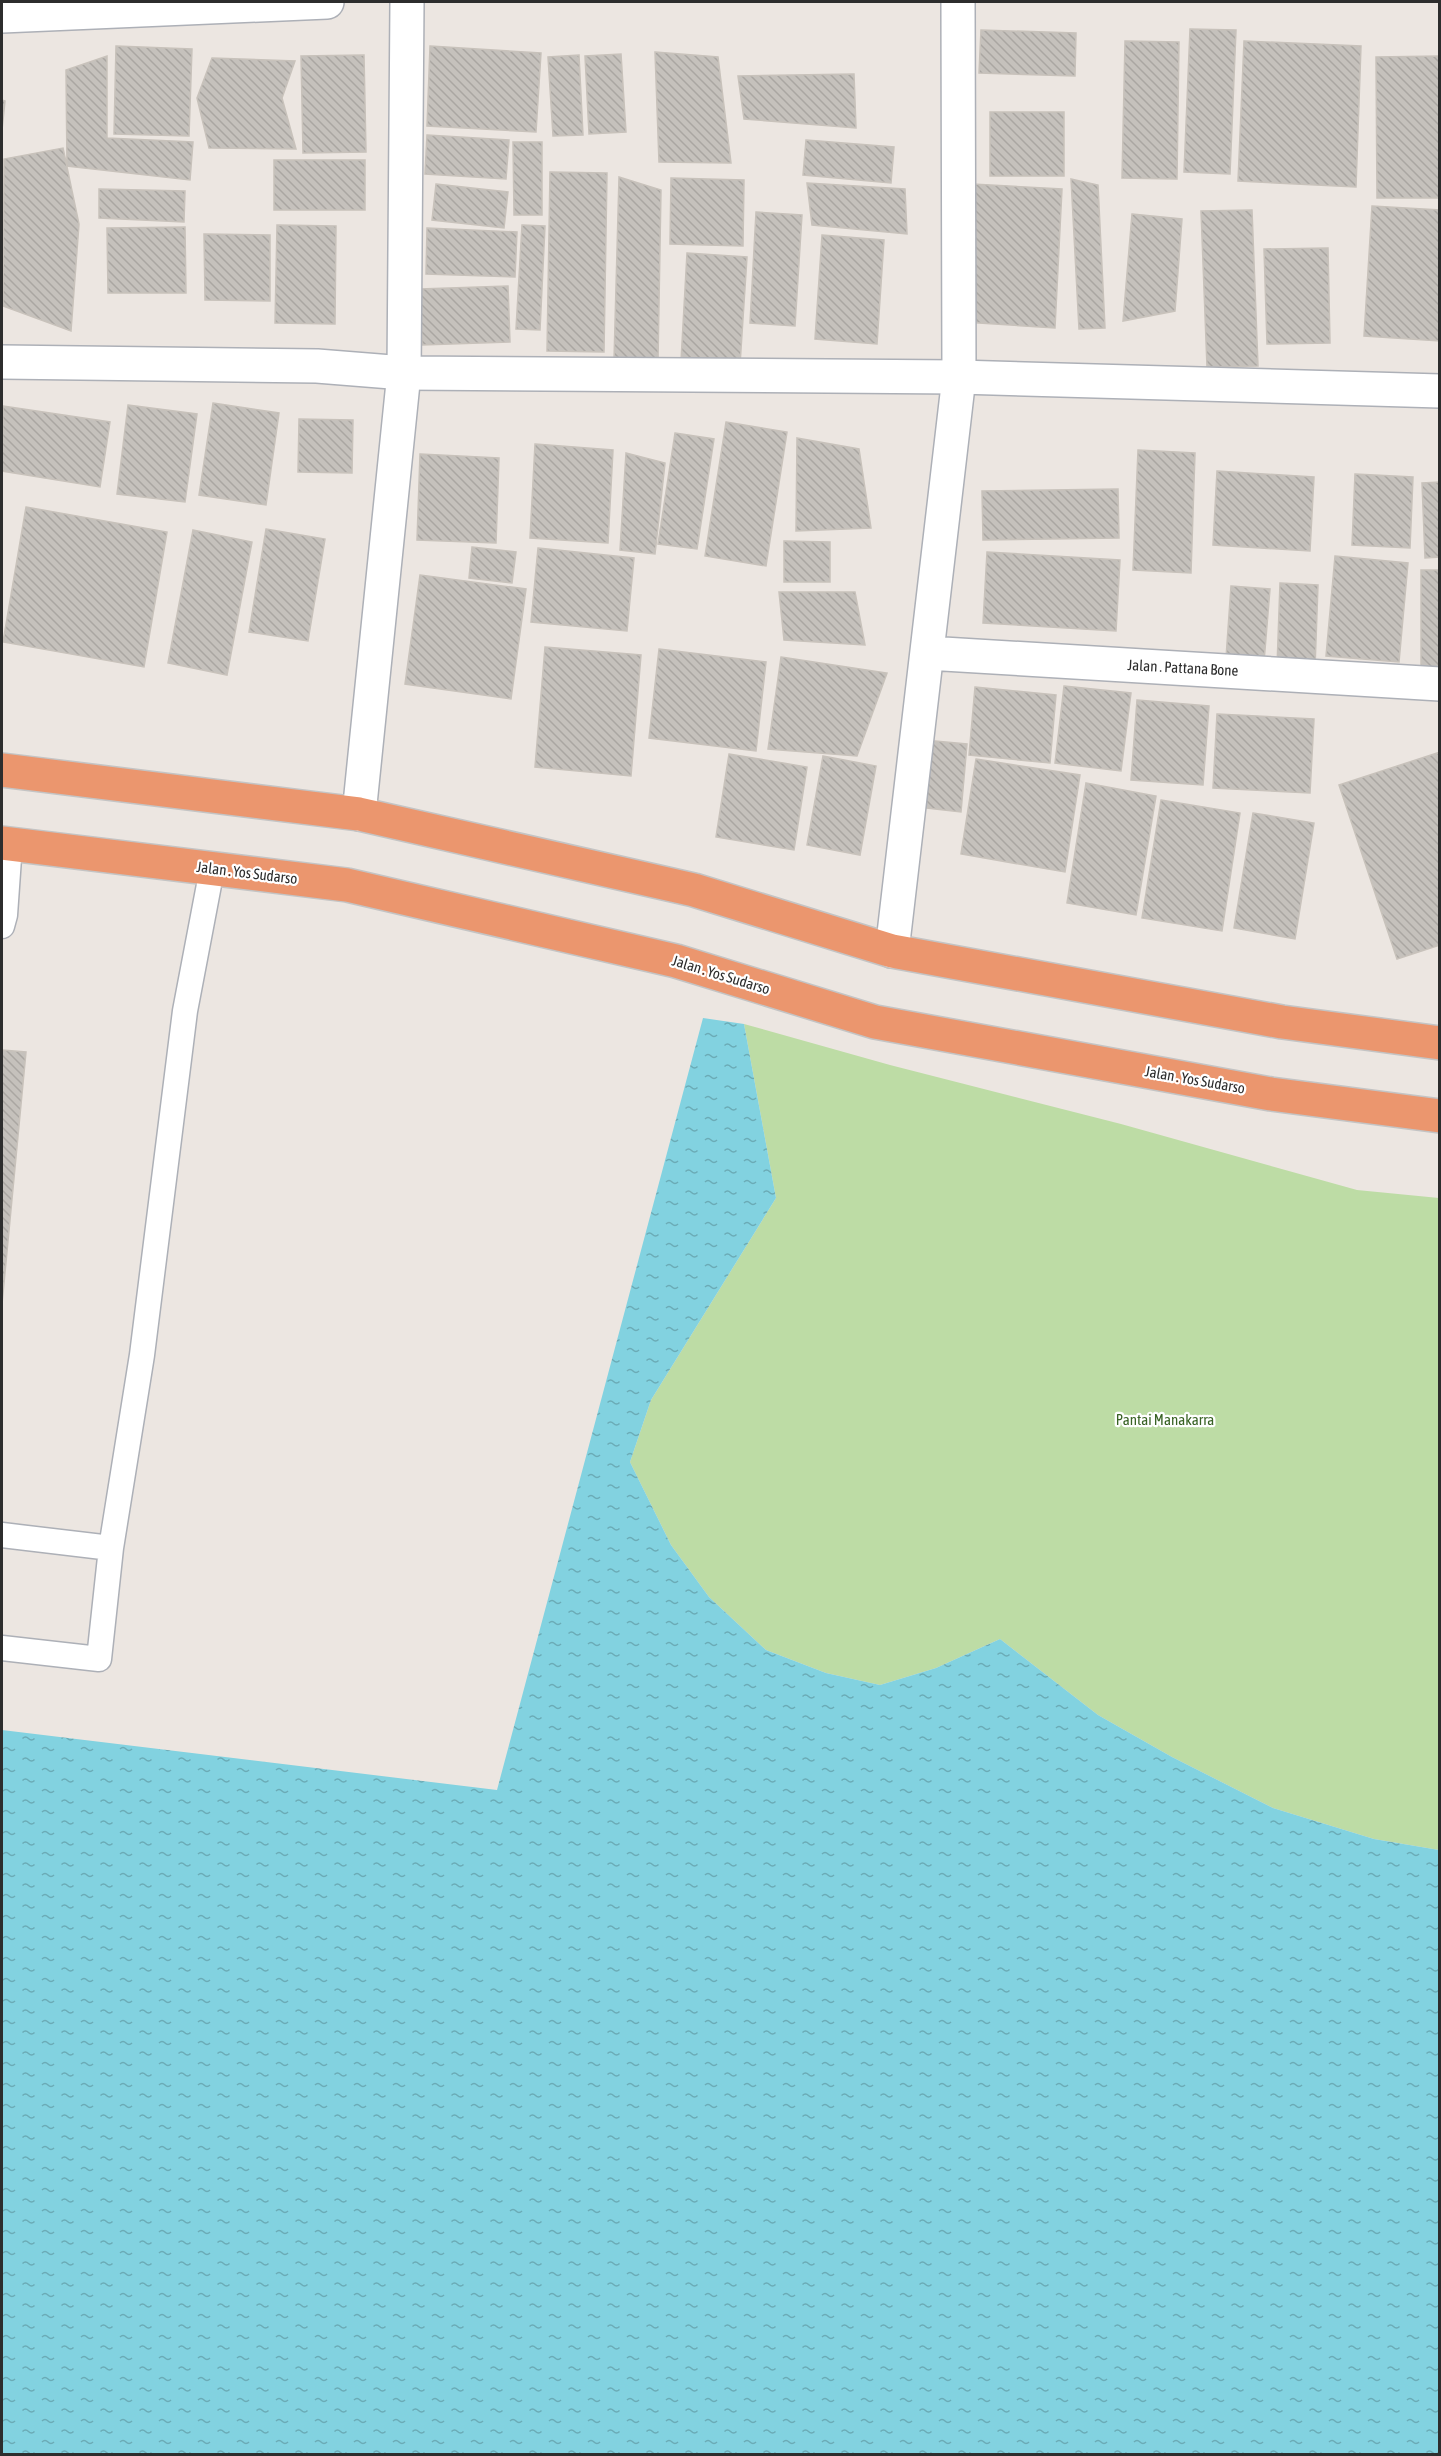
<svg xmlns="http://www.w3.org/2000/svg" width="1441" height="2456" font-family="'Asap Condensed',sans-serif">
  <style>
    .park { fill: #bddca5 }
    .water { fill: url(#water-ripples) }
    .building { fill: url(#building-back-hatch); stroke: #c8c2bb; stroke-width: 1.5 }
    .lines { fill: none; stroke-linecap: round; stroke-linejoin: round }
    .lane-casing { stroke: #adb0b7; stroke-width: 27 }
    .street-casing { stroke: #adb0b7; stroke-width: 36 }
    .secondary-casing { stroke: #adb0b7; stroke-width: 36 }
    .highway-casing { stroke: #c4c4c4; stroke-width: 36 }
    .lane { stroke: #fff; stroke-width: 24 }
    .street { stroke: #fff; stroke-width: 33 }
    .secondary { stroke: #fff; stroke-width: 33 }
    .highway { stroke: #eb966e; stroke-width: 33 }
    .labels { text-anchor: middle; stroke-width: 4.5; stroke-linejoin: round; paint-order: stroke }
    .street-label { font-size: 15px; fill: #2d2d2d; stroke: #fff }
    .park-label { font-size: 15px; fill: #386224; stroke: #fff }
  </style>
  <defs>
    <pattern id="water-ripples" width="26" height="14" patternUnits="userSpaceOnUse" patternTransform="scale(1.5)"><rect width="26" height="14" fill="#82d2e0"/><path d="M2 4q2-2 4 0t4 0M15 11q2-2 4 0t4 0" fill="none" stroke="#6babb6"/></pattern>
    <pattern id="building-back-hatch" width="6" height="6" patternUnits="userSpaceOnUse" patternTransform="scale(1.5)"><rect width="6" height="6" fill="#c5c1bc"/><path d="M-1 5l2 2M0 0l6 6M5-1l2 2" fill="none" stroke="#aaa6a2"/></pattern>
  </defs>
  <rect width="100%" height="100%" fill="#ece6e1"/>
  <path class="park" d="M744 1024 890 1065 1121 1124 1357 1190 1439 1198V1850L1374 1839 1273 1808 1172 1757 1098 1715 1000 1639 936 1668 880 1685 826 1673 766 1650 709 1597 671 1545 630 1462 651 1400 776 1198Z"/>
  <path class="water" d="M703 1018 744 1024 776 1198 651 1400 630 1462 671 1545 709 1597 766 1650 826 1673 880 1685 936 1668 1000 1639 1098 1715 1172 1757 1273 1808 1374 1839 1439 1850V2454H2V1730L497 1790Z"/>
  <path class="building" d="M1190 29 1236 30 1230 174 1184 172Z
    M981 30 1076 33 1075 76 979 73Z
    M1125 41 1179 42 1177 179 1122 178Z
    M1244 41 1361 46 1356 187 1238 181Z
    M116 46 192 49 189 136 114 134Z
    M430 46 541 53 536 132 427 126Z
    M655 52 718 57 731 163 659 162Z
    M621 54 626 132 589 134 585 56Z
    M364 55 366 152 303 153 301 56Z
    M579 55 583 135 553 136 548 57Z
    M107 56V138L193 142 190 180 67 166 66 70Z
    M1440 56V198H1377L1376 57Z
    M212 58 295 61 282 98 296 149 209 148 197 98Z
    M854 74 856 128 744 119 738 76Z
    M2 100 5 101 2 130Z
    M990 112H1064V176H990Z
    M427 135 509 140 506 179 425 174Z
    M806 140 894 147 891 183 803 175Z
    M513 142H542V215H514Z
    M63 148 79 224 71 331 3 306 4 159Z
    M274 160H365V210H274Z
    M550 172 607 173 604 352 547 351Z
    M619 177 661 190 658 361 614 360Z
    M671 178 744 180 743 246 670 244Z
    M1071 179 1098 185 1105 328 1079 329Z
    M807 183 905 189 907 234 812 225Z
    M436 184 508 192 504 228 432 220Z
    M972 184 1062 189 1055 328 964 322Z
    M99 189 185 191 184 222 99 218Z
    M1372 206 1440 210V341L1364 336Z
    M1252 210 1258 366 1207 367 1201 211Z
    M756 212 802 215 795 326 750 323Z
    M1132 214 1182 219 1175 311 1123 321Z
    M277 225 336 226 335 324 275 323Z
    M522 225 545 226 540 330 516 329Z
    M185 227 186 293H108L107 228Z
    M427 228 517 232 515 277 426 274Z
    M204 234 270 235V301L205 300Z
    M822 235 884 240 877 344 815 339Z
    M1328 248 1330 343 1267 344 1264 249Z
    M687 253 747 257 740 365 681 361Z
    M508 286 510 342 422 345 420 289Z
    M213 403 279 413 266 505 199 495Z
    M128 405 197 414 185 502 117 494Z
    M3 406 110 422 100 487 2 471Z
    M299 419 353 420 352 473 298 472Z
    M726 422 787 432 766 566 705 556Z
    M675 433 714 439 697 549 658 544Z
    M797 438 859 449 871 528 796 531Z
    M535 444 613 450 608 543 530 538Z
    M1138 450 1195 453 1191 573 1133 570Z
    M626 453 665 463 655 554 620 550Z
    M420 454 499 458 496 543 417 540Z
    M1217 471 1314 477 1310 551 1213 545Z
    M1355 474 1413 477 1410 548 1352 545Z
    M1440 482V557L1425 558 1422 483Z
    M1118 489 1119 538 983 540 982 491Z
    M26 507 167 532 144 667 3 642Z
    M266 529 325 539 308 641 249 632Z
    M193 530 252 542 227 675 168 663Z
    M784 541 830 542V582H784Z
    M472 547 516 552 512 583 469 578Z
    M538 548 634 558 627 631 531 622Z
    M987 552 1120 560 1116 631 983 623Z
    M1335 556 1408 563 1399 662 1326 656Z
    M1421 570H1440V681L1421 680Z
    M420 575 526 589 511 699 405 684Z
    M1280 583 1318 585 1315 668 1277 667Z
    M1231 586 1270 589 1264 662 1226 658Z
    M779 592H855L865 645 784 640Z
    M545 647 641 655 631 776 535 767Z
    M659 649 766 662 756 751 649 738Z
    M781 657 887 673 857 756 768 749Z
    M1064 686 1131 693 1121 771 1055 763Z
    M975 687 1056 695 1050 763 969 755Z
    M1137 700 1209 706 1203 785 1131 780Z
    M1217 714 1314 719 1310 793 1213 788Z
    M924 740 967 744 961 812 918 807Z
    M1440 752V945L1397 959 1339 785Z
    M729 754 807 767 794 850 716 837Z
    M823 756 876 766 860 855 807 845Z
    M976 759 1080 775 1065 872 961 854Z
    M1086 783 1156 796 1136 915 1067 903Z
    M1161 800 1240 813 1222 931 1142 918Z
    M1253 813 1314 823 1295 939 1234 928Z
    M2 1050 26 1052 2 1304Z"/>
  <g class="lines">
    <g class="lane-casing">
      <path id="lane" d="M2 926 5 915 10 844
        M2 1535 111 1548
        M2 1648 99 1659 111 1548 142 1355 185 1011 212 869"/>
    </g>
    <g class="street-casing">
      <path id="street" d="M2 16 327 2
        M927 653 1440 684
        M359 814 404 373 407 2
        M892 951 959 377 958 2"/>
    </g>
    <g class="secondary-casing">
      <path id="secondary" d="M2 362 317 366 404 373 959 377 1440 391"/>
    </g>
    <g class="highway-casing">
      <path id="highway" d="M2 770 359 814 694 890 892 951 1282 1022 1440 1043
        M2 843 347 885 676 961 875 1022 1271 1094 1440 1116"/>
    </g>
    <use href="#lane" class="lane"/>
    <use href="#street" class="street"/>
    <use href="#secondary" class="secondary"/>
    <use href="#highway" class="highway"/>
  </g>
  <g class="labels">
    <g class="street-label">
      <text transform="translate(1183 668) rotate(3)" y="5">Jalan . Pattana Bone</text>
      <text transform="translate(247 873) rotate(7)" y="5">Jalan . Yos Sudarso</text>
      <text transform="translate(721 975) rotate(17)" y="5">Jalan . Yos Sudarso</text>
      <text transform="translate(1195 1080) rotate(10)" y="5">Jalan . Yos Sudarso</text>
    </g>
    <g class="park-label">
      <text x="1165" y="1425">Pantai Manakarra</text>
    </g>
  </g>
  <rect width="1441" height="2456" fill="none" stroke="#2d2d2d" stroke-width="6"/>
</svg>
